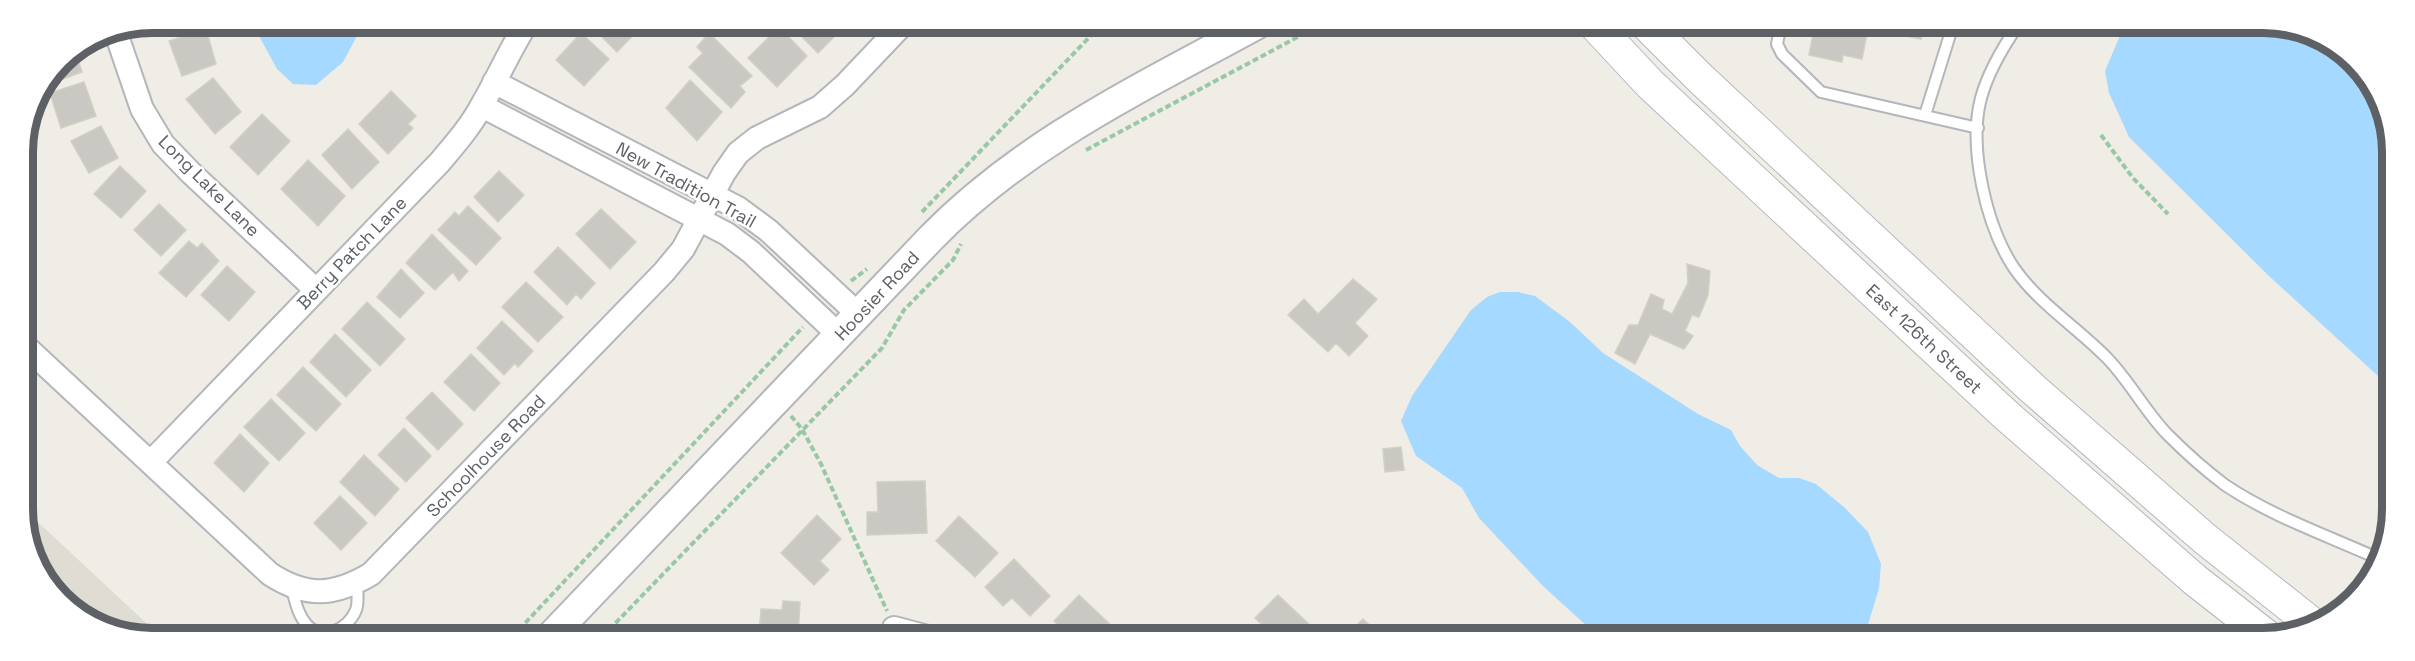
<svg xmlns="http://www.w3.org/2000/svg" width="2415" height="661" font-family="'Space Grotesk',sans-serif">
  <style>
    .education { fill: #dfdcd3 }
    .water { fill: #a6d9ff }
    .building { fill: #cac8c2; stroke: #d4cfc3; stroke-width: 1.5 }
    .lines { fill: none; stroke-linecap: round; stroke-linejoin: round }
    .service-casing { stroke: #b3b6ba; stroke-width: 14 }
    .minor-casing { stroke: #b3b6ba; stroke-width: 26 }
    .tertiary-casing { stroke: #b3b6ba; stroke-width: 32 }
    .secondary-casing { stroke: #b4b8bd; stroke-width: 34 }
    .path { stroke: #9ac8a7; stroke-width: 4; stroke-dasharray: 6 3; stroke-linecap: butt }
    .service { stroke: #fff; stroke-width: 10 }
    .minor { stroke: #fff; stroke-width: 22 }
    .tertiary { stroke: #fff; stroke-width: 28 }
    .secondary { stroke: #fff; stroke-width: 32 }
    .labels { text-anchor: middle; stroke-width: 5; stroke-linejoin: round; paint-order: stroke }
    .street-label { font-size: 18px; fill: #5d6166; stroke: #fff }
    .rim { fill: none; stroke: #5d6166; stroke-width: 8 }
  </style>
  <rect width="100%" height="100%" fill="#efede5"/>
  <path class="education" d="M25 510 160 636H126L60 600 25 535Z"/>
  <path class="water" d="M252 23H364L343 62 316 85 293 84 277 69Z
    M2116 25H2256L2313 39 2355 61 2390 127V387L2269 276 2129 137 2109 93 2105 71 2119 38 2114 27Z
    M1500 292H1518L1535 296 1570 322 1603 353 1698 414 1731 430 1740 446 1757 465 1779 478H1799L1816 484 1845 508 1868 532 1881 564 1879 588 1864 638H1600L1543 586 1479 518 1462 488 1416 456 1401 421 1412 396 1471 310 1487 297Z"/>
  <path class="building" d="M166 23H193L168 31Z
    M588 23H641L643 25 617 52Z
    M842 23 845 26 818 53 789 24Z
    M1815 24 1924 25 1921 39 1868 28 1862 59 1843 55 1842 62 1809 55Z
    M779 27 807 56 777 87 748 58Z
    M206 29 216 64 182 76 169 41Z
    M581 33 609 59 584 86 556 60Z
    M709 33 752 76 740 86 745 92 731 108 689 67 703 53 697 47Z
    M75 51 82 72 49 84 47 80 61 60Z
    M213 78 241 112 215 134 186 99Z
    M690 80 722 112 697 141 666 108Z
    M84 82 96 116 61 128 50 93Z
    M391 91 416 116 408 124 413 128 388 154 359 124Z
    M262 114 290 141 258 175 230 147Z
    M101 126 118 158 89 173 71 141Z
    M348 129 379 162 352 189 322 155Z
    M308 160 345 196 318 226 281 189Z
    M120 166 146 191 121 218 94 194Z
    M499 171 524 195 498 222 474 197Z
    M159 204 186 230 161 256 134 230Z
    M468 206 501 238 476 265 438 230 455 212 459 216Z
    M601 209 636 242 610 269 576 234Z
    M432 234 468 271 459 281 453 272 435 290 406 263Z
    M189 241 197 248 202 243 219 261 186 297 159 273Z
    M558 247 595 283 581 299 576 294 567 305 534 272Z
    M1687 264 1710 271 1708 295 1699 317 1692 315 1685 331 1693 336 1684 349 1650 334 1635 364 1615 353 1629 325H1638L1651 294 1664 300 1662 309 1672 314 1688 283Z
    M227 266 255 292 229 321 201 295Z
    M401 269 424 293 400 318 377 297Z
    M1353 279 1377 299 1355 323 1368 336 1349 356 1336 343 1328 352 1288 315 1304 299 1318 314Z
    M526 282 563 317 538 342 502 307Z
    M367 302 405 339 380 366 342 329Z
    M502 321 533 351 518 367 515 363 504 375 477 348Z
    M335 334 371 370 346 397 310 362Z
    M471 354 500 383 474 411 444 382Z
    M303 367 341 404 316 431 277 395Z
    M432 392 463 424 438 450 406 418Z
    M271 399 305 433 279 461 244 427Z
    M404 428 431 456 406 482 378 455Z
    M240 434 269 463 244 492 214 463Z
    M1401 447 1404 470 1385 472 1383 449Z
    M364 455 399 489 375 516 340 482Z
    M925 481 927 533 867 535V512H878L877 482Z
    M340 496 367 523 341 550 314 523Z
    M817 515 841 539 820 561 829 570 814 585 781 553Z
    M959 516 998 553 975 577 936 541Z
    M1014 559 1050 596 1030 616 1012 598 1003 606 985 587Z
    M1079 595 1115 629 1108 637H1071L1054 621Z
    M1278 595 1311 626 1300 637H1275L1255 618Z
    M783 601 800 602 798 637H759L761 609 782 610Z
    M1363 619 1382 637H1345Z"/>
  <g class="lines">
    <g class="service-casing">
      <path id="service" d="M1781 24 1777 44 1782 54 1821 92 1978 128
        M2018 25C2003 47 1988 72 1981 98 1968 147 1986 226 2014 268 2039 304 2078 328 2108 359 2130 382 2145 411 2167 434 2185 452 2205 470 2225 485 2271 516 2326 535 2377 558
        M1925 115 1953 25
        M291 586C295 599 297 614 307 625 323 642 348 629 356 610 359 602 357 591 357 582"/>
    </g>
    <g class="minor-casing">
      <path id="minor" d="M115 30 142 109 163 144 191 173 316 290
        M494 82 738 208 769 231 859 315
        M482 106 727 234 751 252 839 335
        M24 345 270 574C307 598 334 596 371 574L664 272 683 249 724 173 738 153 757 138 820 107 845 85 904 23
        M151 462 440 162C455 144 471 126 482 105 498 78 510 49 527 23
        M894 628 928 637"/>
    </g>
    <g class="tertiary-casing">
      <path id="tertiary" d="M551 636 931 238C1025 142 1141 88 1258 24"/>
    </g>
    <g class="secondary-casing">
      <path id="secondary" d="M1594 24 1650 84 2007 416 2195 580 2269 638
        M1646 24 1701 79 2033 389 2204 538 2310 622"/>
    </g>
    <path class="path" d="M2101 135 2133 178 2168 214
      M1086 150 1322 24
      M922 212 1102 24
      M851 281 867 269
      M791 416 802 429 821 464 887 611
      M513 636 803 327
      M603 636 882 348 904 310 953 260 961 244"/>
    <use href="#service" class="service"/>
    <use href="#minor" class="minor"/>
    <use href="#tertiary" class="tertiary"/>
    <use href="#secondary" class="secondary"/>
  </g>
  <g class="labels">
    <g class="street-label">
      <text transform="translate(686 185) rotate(29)" y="6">New Tradition Trail</text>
      <text transform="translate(209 186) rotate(45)" y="6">Long Lake Lane</text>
      <text transform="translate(352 253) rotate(-46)" y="6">Berry Patch Lane</text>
      <text transform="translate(877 296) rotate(-47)" y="6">Hoosier Road</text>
      <text transform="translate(1924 339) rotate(43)" y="6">East 126th Street</text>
      <text transform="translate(486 456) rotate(-46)" y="6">Schoolhouse Road</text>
    </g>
  </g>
  <path d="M0 0H2415V661H0ZM152 33H2263A119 119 0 0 1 2382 152V509A119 119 0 0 1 2263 628H152A119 119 0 0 1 33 509V152A119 119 0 0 1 152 33Z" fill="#fff" fill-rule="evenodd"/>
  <path class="rim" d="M152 33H2263A119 119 0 0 1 2382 152V509A119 119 0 0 1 2263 628H152A119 119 0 0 1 33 509V152A119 119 0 0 1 152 33Z"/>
</svg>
